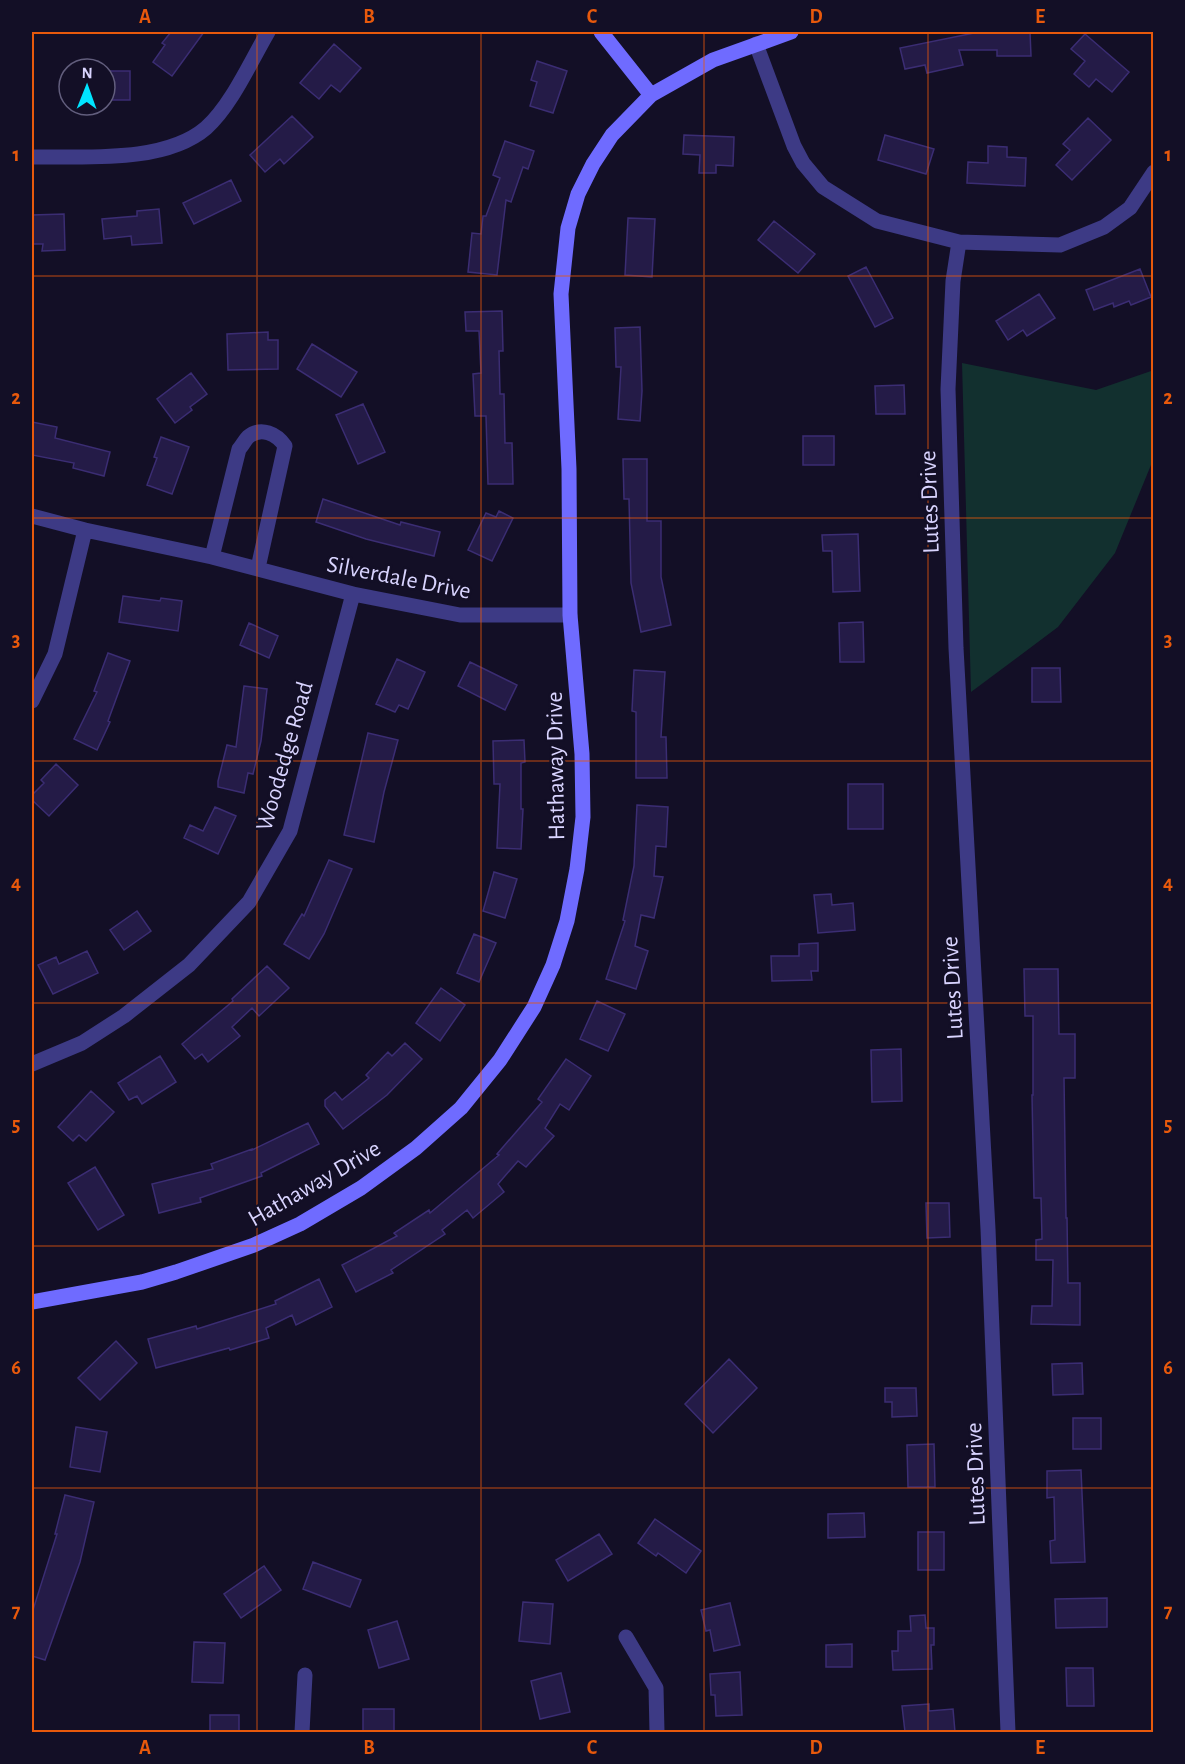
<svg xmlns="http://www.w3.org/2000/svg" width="1185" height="1764" font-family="'Alegreya Sans',sans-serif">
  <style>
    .green { fill: #12302f }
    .building { fill: #241b47; stroke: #3b2d73; stroke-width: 1.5 }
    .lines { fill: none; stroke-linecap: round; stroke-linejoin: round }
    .street { stroke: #3d3a85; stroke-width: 15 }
    .secondary { stroke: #6f6bff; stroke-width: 15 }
    .grid { fill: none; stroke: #e8590c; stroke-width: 1.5; stroke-opacity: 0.55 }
    .labels { text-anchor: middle; stroke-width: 5; stroke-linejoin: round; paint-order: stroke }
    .street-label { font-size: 24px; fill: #d9d4ff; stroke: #130f26 }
    .neatline { fill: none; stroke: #e8590c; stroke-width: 2 }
    .grid-label { font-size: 20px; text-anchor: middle; font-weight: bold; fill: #e8590c }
  </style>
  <rect width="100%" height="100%" fill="#130f26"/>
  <path class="green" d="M962 363 1096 390 1154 370 1153 460 1115 553 1058 627 971 692Z"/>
  <path class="building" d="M171 32H204L172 76 153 62 165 45 162 43Z
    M979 32H1030L1031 56H997V50H959L963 65 927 73 925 65 905 69 900 48Z
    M1085 34 1129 72 1112 92 1096 79 1089 87 1074 74 1085 61 1071 49Z
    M334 44 361 68 340 92 331 85 319 99 300 83Z
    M537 61 567 71 553 113 530 106 537 82 531 80Z
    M105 71H130V100H105Z
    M292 116 313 137 284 164 280 159 265 172 250 155Z
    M1088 118 1111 140 1072 180 1056 165 1070 150 1063 144Z
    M684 135 734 137 733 166 716 165V173H699L700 155 683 154Z
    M885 135 934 149 926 174 878 160Z
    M505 141 534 151 528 169 523 167 511 202 506 200 497 275 468 272 472 233 481 234 483 216H486L500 178 493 175Z
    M988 146 1007 147V157L1026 158 1025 186 967 183 968 162 988 163Z
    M231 180 241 201 194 224 183 203Z
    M159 209 162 243 132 245 131 236 104 239 102 219 137 216V211Z
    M64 214 65 250 42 251 43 244H32V215Z
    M628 218 655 219 652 277 625 275Z
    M774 221 815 254 798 273 758 240Z
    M866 267 893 318 875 327 848 276Z
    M1140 269 1151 297 1131 305 1129 301 1114 307 1113 303 1094 310 1086 290Z
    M1039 294 1055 318 1027 336 1023 330 1008 340 996 321Z
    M502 311 503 351H499L500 394H504L505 443H512L513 484H488L486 416H475L473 374 481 373 479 331H466L465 312Z
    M640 327 642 391 640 421 618 419 621 367H616L615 328Z
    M268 332V340H278V369L228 370 227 334Z
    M312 344 357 372 341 397 297 369Z
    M191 373 207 394 190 407 192 410 175 423 157 399Z
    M904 385 905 414H876L875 386Z
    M363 404 385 452 358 464 336 415Z
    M32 422 57 427 55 438 110 452 104 476 73 468 74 463 32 455Z
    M803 436H834V465H803Z
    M161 437 189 447 172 494 147 485 157 458 154 457Z
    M623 459H647V521H661V577L671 625 641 632 631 583 629 499H624Z
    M323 499 400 525 401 522 440 532 434 556 366 539 316 522Z
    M499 511 513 518 492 561 468 550 486 513 496 517Z
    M858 534 860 591 833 592 832 551H823L822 535Z
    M123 596 160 601 161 598 182 601 178 631 119 622Z
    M863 622 864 662H840L839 623Z
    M249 623 278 636 269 658 240 645Z
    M108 653 130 661 108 721 110 722 97 750 74 739 97 692 94 691Z
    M397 659 425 672 408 709 399 705 395 712 376 704Z
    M470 662 517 685 505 710 458 686Z
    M1032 668H1060L1061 702H1032Z
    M634 670 665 672 661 737H666L667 778H636V712L632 711Z
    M244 686 267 689 261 741 253 774 248 773 244 793 218 787V781L227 745 236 747Z
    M368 733 398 740 384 792 374 842 344 835Z
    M524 740 525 762 521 763V809H523L521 849 497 848 500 784H494L493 741Z
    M56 764 78 785 49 816 32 800V795L44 783 41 780Z
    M848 784H883V829H848Z
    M637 805 668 807 666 847 656 846 654 876 663 877 654 918 641 915 635 946 648 951 636 989 606 979 625 921 623 920 634 866Z
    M215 807 236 816 218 854 184 838 190 825 203 831Z
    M329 860 352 869 324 934 309 959 284 944 302 914 304 916Z
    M494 872 517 879 505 918 483 911Z
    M831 894 832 905 853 903 855 930 818 933 814 895Z
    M137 911 151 931 124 950 110 930Z
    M474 934 496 943 479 982 457 973Z
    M818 943V971H811L812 980 772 981 771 956H799V944Z
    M87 951 98 973 53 994 38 965 56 957 59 964Z
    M267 966 289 988 259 1016 252 1008 232 1027 240 1036 208 1062 202 1054 195 1059 182 1044 233 1001 232 999Z
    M1024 969H1058L1059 1034H1075V1078H1064L1066 1218H1067L1068 1283H1080V1325L1031 1324 1032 1306H1052L1053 1260H1036V1240L1042 1239 1041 1198H1034L1032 1095H1033V1016H1025Z
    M441 988 465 1005 440 1041 416 1023Z
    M597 1001 625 1014 608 1051 580 1039Z
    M405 1043 422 1059 387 1095 343 1129 325 1106V1100L335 1092 342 1100 369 1078 366 1075 388 1052 392 1056Z
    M901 1049 902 1101 872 1102 871 1050Z
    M160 1056 176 1082 142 1104 137 1096 129 1100 118 1083Z
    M566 1059 591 1076 569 1110 560 1104 545 1128 554 1136 526 1167 518 1161 498 1184 504 1192 473 1218 467 1210 442 1230 445 1234 391 1270 393 1273 356 1292 342 1265 397 1236 394 1233 429 1210 430 1213 499 1155 497 1154 542 1102 538 1099Z
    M91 1091 114 1112 86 1141 79 1135 73 1141 58 1127Z
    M308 1123 319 1144 261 1173 262 1176 200 1198 201 1202 159 1213 152 1184 213 1169 211 1164 252 1149V1150Z
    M95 1167 124 1215 98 1230 68 1183Z
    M926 1203H949L950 1237 927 1238Z
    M319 1279 332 1307 296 1325 292 1315 266 1328 269 1338 230 1350 229 1348 156 1368 148 1339 196 1326 197 1329 276 1304 275 1301Z
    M116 1341 137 1363 100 1400 78 1378Z
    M729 1359 757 1388 713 1433 685 1404Z
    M1082 1363 1083 1394 1053 1395 1052 1364Z
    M885 1388H916L917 1416 892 1417V1402H885Z
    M1073 1418H1101V1449H1073Z
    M76 1427 107 1432 100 1472 70 1467Z
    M934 1444 935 1487H908L907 1445Z
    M1081 1470 1085 1562 1051 1563 1050 1541 1055 1540 1054 1497 1047 1498V1471Z
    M65 1495 94 1502 80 1562 45 1660 32 1656V1613L57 1534H55Z
    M864 1513 865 1537 828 1538V1514Z
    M655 1519 701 1551 686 1573 658 1553 656 1556 638 1543Z
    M918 1532H944V1570H918Z
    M599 1534 612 1554 568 1581 556 1560Z
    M313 1562 361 1580 350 1607 303 1589Z
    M264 1566 281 1590 241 1618 224 1594Z
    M1107 1598V1627L1056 1628 1055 1599Z
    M523 1602 553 1604 550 1644 519 1641Z
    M730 1603 740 1645 714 1651 710 1630 706 1631 701 1610Z
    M925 1615 926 1628H934V1645H931L932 1669 893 1670 892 1651H898V1631H911L910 1616Z
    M397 1621 409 1659 379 1668 368 1630Z
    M194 1642 225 1643 223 1683 192 1682Z
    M852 1644V1667H826V1645Z
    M1066 1668H1093L1094 1706H1067Z
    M740 1672 742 1715 716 1716 715 1695H711L710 1674Z
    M561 1673 570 1712 540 1719 531 1681Z
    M929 1704V1711L953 1709 955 1732H905L902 1706Z
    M363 1709H394V1732H363Z
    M210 1715H239V1732H210Z"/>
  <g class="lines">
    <path class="street" d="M756 44 794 146 803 163 823 187 877 221 959 242 1060 245 1104 227 1130 208 1154 172
      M32 157C83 156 164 164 206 128 231 106 251 61 268 32
      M959 242 953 281 948 389 956 648 988 1229 1008 1732
      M32 516 85 530 212 557 353 594 460 615H570
      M212 557 239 449C242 446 245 440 248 437 261 426 277 434 285 446L258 568
      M32 701 55 654 85 530
      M32 1064 82 1043 124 1016 189 965 249 902 290 831 353 594
      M626 1637 656 1688 657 1732
      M302 1732 305 1675"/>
    <path class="secondary" d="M601 32 651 95
      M32 1302 142 1282 176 1272 254 1245 300 1224 361 1188 416 1148 461 1108 500 1060 534 1007 553 965 567 921 577 869 583 817 582 754 570 615 569 469 561 294 568 228 578 194 593 164 612 135 651 95 713 60 791 32"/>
  </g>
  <path class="grid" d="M257 32V1732M481 32V1732M704 32V1732M928 32V1732M32 276H1154M32 518H1154M32 761H1154M32 1003H1154M32 1246H1154M32 1488H1154"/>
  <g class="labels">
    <g class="street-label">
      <text transform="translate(929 502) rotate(-92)" y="8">Lutes Drive</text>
      <text transform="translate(399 577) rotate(11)" y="8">Silverdale Drive</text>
      <text transform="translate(284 756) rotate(-74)" y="8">Woodedge Road</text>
      <text transform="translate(555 766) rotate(-91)" y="8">Hathaway Drive</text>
      <text transform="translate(952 988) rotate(-93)" y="8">Lutes Drive</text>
      <text transform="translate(314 1183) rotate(-30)" y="8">Hathaway Drive</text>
      <text transform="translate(975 1474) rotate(-92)" y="8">Lutes Drive</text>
    </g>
  </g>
  <rect width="1185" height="1764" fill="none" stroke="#130f26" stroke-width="66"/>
  <g transform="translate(87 87) rotate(1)"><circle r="28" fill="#130f26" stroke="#625e7d" stroke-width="1.5"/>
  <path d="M0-4.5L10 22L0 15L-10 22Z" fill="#00e5ff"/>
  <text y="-9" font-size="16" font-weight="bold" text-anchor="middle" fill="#d9d4ff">N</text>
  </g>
  <rect x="33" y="33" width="1119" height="1698" class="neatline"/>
  <g class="grid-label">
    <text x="145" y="23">A</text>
    <text x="369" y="23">B</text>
    <text x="592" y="23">C</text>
    <text x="816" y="23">D</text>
    <text x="1040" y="23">E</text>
    <text x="16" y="161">1</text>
    <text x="1168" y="161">1</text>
    <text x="16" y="404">2</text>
    <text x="1168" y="404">2</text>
    <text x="16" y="646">3</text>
    <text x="1168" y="646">3</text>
    <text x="16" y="889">4</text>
    <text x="1168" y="889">4</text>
    <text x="16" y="1131">5</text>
    <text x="1168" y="1131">5</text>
    <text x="16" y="1374">6</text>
    <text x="1168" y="1374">6</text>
    <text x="16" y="1617">7</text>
    <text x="1168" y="1617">7</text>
    <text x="145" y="1754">A</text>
    <text x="369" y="1754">B</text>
    <text x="592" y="1754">C</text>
    <text x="816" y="1754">D</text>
    <text x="1040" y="1754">E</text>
  </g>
</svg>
